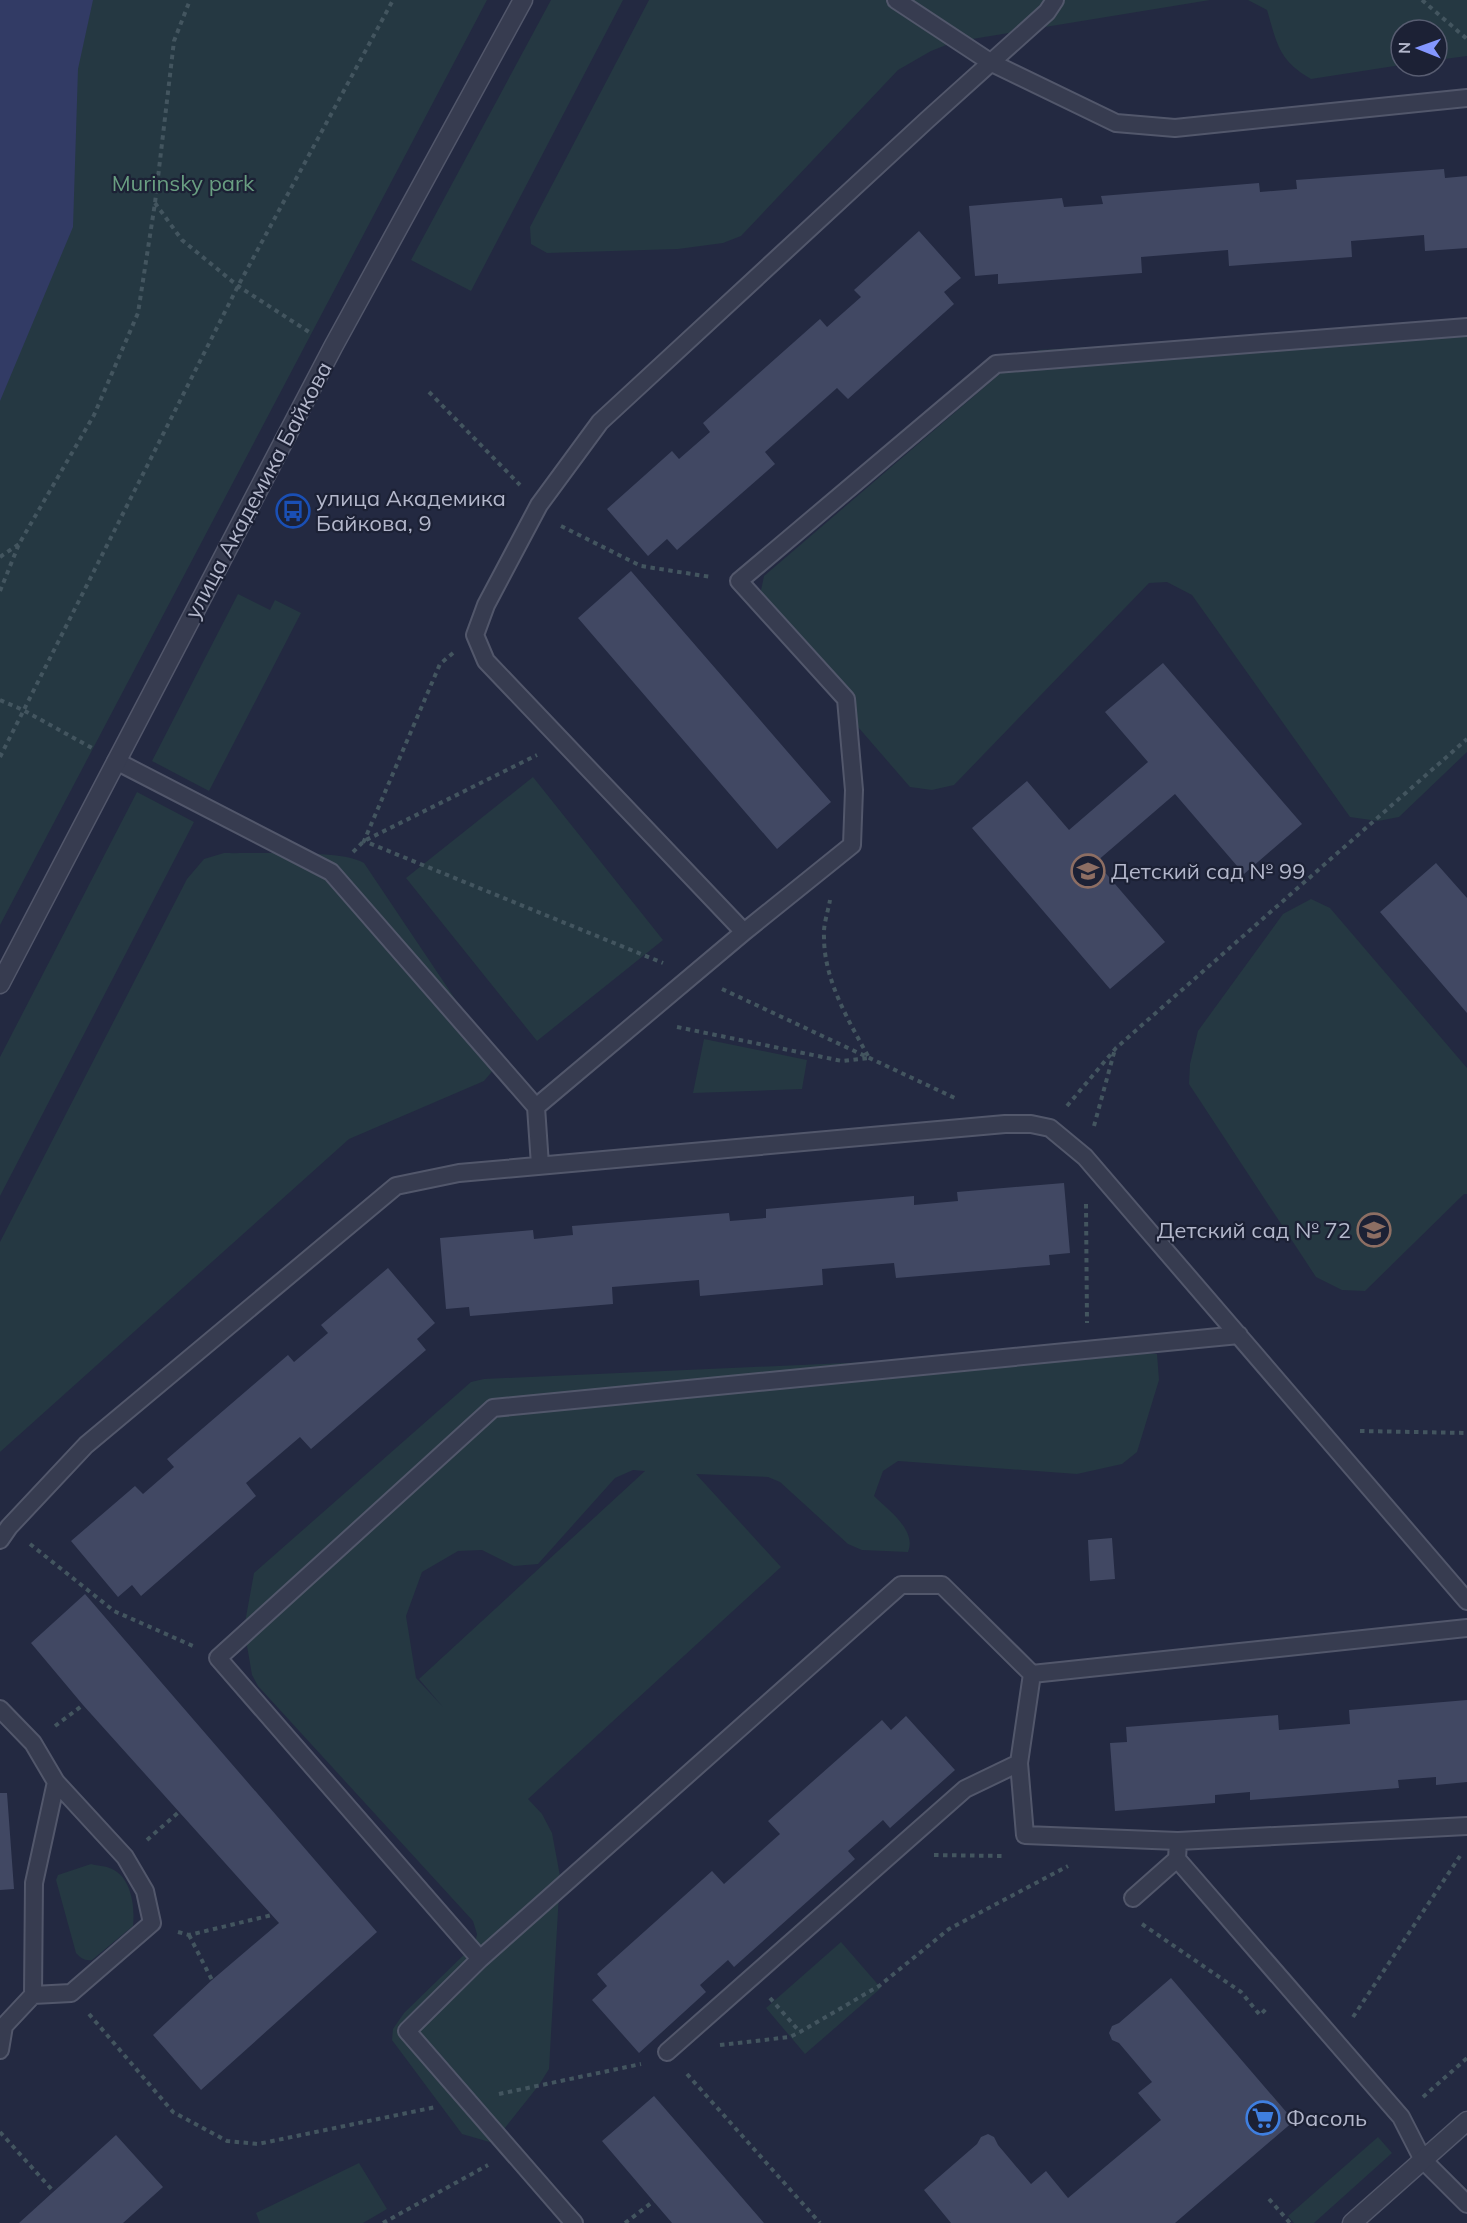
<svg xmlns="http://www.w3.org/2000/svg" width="1467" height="2223" font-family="Mulish,sans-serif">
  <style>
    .green { fill: #253842; fill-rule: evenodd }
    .water { fill: #323b65 }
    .building { fill: #414863 }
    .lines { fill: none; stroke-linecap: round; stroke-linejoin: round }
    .service-casing { stroke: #52576b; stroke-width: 20 }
    .minor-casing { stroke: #52576b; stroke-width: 21 }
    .tertiary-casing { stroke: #52576b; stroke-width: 21 }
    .path { stroke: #43555f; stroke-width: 4; stroke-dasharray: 4.5 4.5; stroke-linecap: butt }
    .service { stroke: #373c50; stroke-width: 16 }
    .minor { stroke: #373c50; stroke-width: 18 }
    .tertiary { stroke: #373c50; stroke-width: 18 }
    .labels { text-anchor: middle; stroke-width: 4.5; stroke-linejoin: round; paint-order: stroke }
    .park-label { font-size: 22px; fill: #699e81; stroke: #1c2135 }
    .street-label { font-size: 22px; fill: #b3b7cb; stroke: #1c2135 }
    .poi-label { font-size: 22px; fill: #b3b7cb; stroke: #1c2135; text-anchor: start }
  </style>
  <rect width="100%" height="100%" fill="#232941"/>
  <path class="green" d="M0 0H487L0 925Z
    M551 0H623L471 291 411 260Z
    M649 0H1210L954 42 931 51 898 70 741 236 723 243 678 249 547 253 531 244 530 227Z
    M1248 0H1467V56L1437 60V30H1401V65L1311 79C1278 60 1277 43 1267 10Z
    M1467 325V752L1399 817 1378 821 1350 817 1192 595 1167 582 1149 583 954 785 932 790 910 787 768 623 760 595 764 576 1016 360 1039 350Z
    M238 594 270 610 275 600 301 613 209 791 152 761Z
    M533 777 663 940 537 1041 406 878Z
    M137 792 194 822 0 1196V1057Z
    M224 853C253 854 344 849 364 863L486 1045 495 1068 484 1081 349 1139 0 1452V1242L187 879 204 859Z
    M1311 899 1330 908 1467 1068V1194H1464L1365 1291 1342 1290 1316 1277 1189 1084 1190 1064 1198 1031 1283 914Z
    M704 1039 807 1060 802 1089 693 1093Z
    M1115 1351 1157 1354 1159 1380 1137 1452 1122 1464 1077 1474 898 1461 883 1471 874 1496C888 1510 917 1530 908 1552L862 1550 848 1544 780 1482 768 1477 696 1474 781 1567 528 1799 542 1814 552 1833 560 1876 549 2069 539 2085 493 2143 462 2134 392 2040 393 2029 404 2013 475 1944 477 1934 473 1921 258 1686 252 1675 244 1628 254 1573 471 1382 484 1379ZM633 1470 645 1471 419 1679 443 1707 416 1678 406 1616 422 1572 458 1551 482 1550 514 1566 538 1564 615 1478Z
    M91 1864C98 1866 108 1866 114 1870 132 1880 135 1908 133 1926L92 1960C84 1961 81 1958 76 1953L56 1880 58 1875Z
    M841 1942 881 1988 805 2054 766 2008Z
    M1378 2137 1392 2153 1314 2223H1294L1288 2216Z
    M359 2163 387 2209 363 2223H260L256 2213Z"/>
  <path class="water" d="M0 0H93L78 69 73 227 0 401Z"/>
  <path class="building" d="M1444 169 1445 178 1467 176V248L1425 251 1424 235 1351 241 1352 257 1229 266 1228 250 1141 257 1142 273 998 284V274L975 276 969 206 1062 198 1064 207 1103 204 1101 196 1259 183 1260 192 1297 189 1296 180Z
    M919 231 961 278 944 292 954 304 848 399 837 388 765 452 775 464 677 550 667 539 648 556 607 509 672 451 679 459 710 432 703 423 820 319 827 327 861 297 854 290Z
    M631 571 831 802 777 849 578 618Z
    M1163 663 1302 824 1244 874 1175 794 1096 862 1165 942 1110 989 972 828 1027 781 1069 830 1148 762 1105 712Z
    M1436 863 1467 898V1013L1380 912Z
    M1064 1183 1070 1253 1049 1255 1050 1265 896 1278 894 1263 822 1269 823 1285 700 1296 699 1280 612 1287 613 1304 470 1316 469 1307 446 1309 440 1238 533 1230 534 1239 573 1235 572 1226 729 1213 730 1221 766 1218V1209L914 1196V1205L958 1201 957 1192Z
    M388 1268 435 1323 417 1339 426 1350 311 1449 300 1437 246 1483 256 1496 141 1596 132 1585 118 1597 71 1541 135 1486 143 1494 174 1467 167 1459 288 1355 294 1362 328 1333 321 1325Z
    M1112 1538 1115 1579 1090 1581 1088 1540Z
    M85 1594 377 1932 201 2090 153 2035 212 1980 279 1923 83 1705 31 1643Z
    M1467 1700V1782L1436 1785V1777L1398 1780 1399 1788 1250 1800V1792L1215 1795V1803L1115 1811 1110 1743 1127 1742 1126 1727 1278 1715 1279 1730 1350 1724 1349 1710Z
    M906 1716 955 1770 890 1828 883 1820 848 1851 855 1859 734 1967 728 1960 700 1985 706 1992 639 2053 592 2000 607 1986 597 1974 712 1871 724 1884 780 1834 768 1821 882 1720 891 1730Z
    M0 1793H7L14 1889 0 1890Z
    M1171 1978 1294 2121 1175 2223H951L924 2190 977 2144 981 2137 988 2134 994 2137 998 2145 1031 2184 1046 2171 1068 2198 1161 2120 1138 2093 1152 2082 1119 2043 1112 2040 1109 2033 1112 2026 1119 2023Z
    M654 2096 764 2223H672L602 2141Z
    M116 2135 163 2187 123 2223H19Z"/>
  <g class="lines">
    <g class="service-casing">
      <path id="service" d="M896 0 990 62 1116 123 1175 128 1467 98
        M116 761 331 872 536 1107 744 932 852 845 854 790 846 699 739 581 996 364 1467 327
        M744 932 486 661 475 635 486 605 539 505 600 422 927 120 1047 12 1055 0
        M536 1107 540 1165
        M0 1540 9 1527 86 1445 396 1186 459 1173 1005 1124H1031L1050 1128 1085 1157 1467 1601
        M1467 1628 1032 1674 1019 1763 1025 1835 1178 1841 1177 1859 1401 2117 1423 2160 1467 2204
        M1032 1674 942 1585H901L480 1959 218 1658 493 1408 1239 1335
        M0 1709 33 1743 56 1782 125 1857 145 1891 152 1923 71 1993 33 1995 4 2026 0 2050
        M1178 1841 1467 1826
        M1133 1898 1177 1859
        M480 1959 407 2031 574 2223
        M33 1995 34 1883 56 1782
        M667 2052 965 1789 1019 1763"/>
    </g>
    <g class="minor-casing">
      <path id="minor" d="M1352 2223 1467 2121"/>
    </g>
    <g class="tertiary-casing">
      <path id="tertiary" d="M0 984 333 347 523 0"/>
    </g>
    <path class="path" d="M1422 0 1467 39
      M155 203 182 240 238 286 309 332
      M429 392 520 485
      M561 526 641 566 711 577
      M0 557 19 544
      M0 591 19 544 94 415 138 313 155 203 174 41 190 0
      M453 653 440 664 364 841 663 963
      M0 700 23 710 92 748
      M0 757 238 286 393 0
      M353 852 364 841 537 755
      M722 989 957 1099
      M677 1027 842 1061 869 1058C849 1021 824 981 824 937 823 925 828 912 830 900
      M1067 1106 1116 1048 1467 739
      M1094 1126 1115 1049
      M1086 1204 1087 1323
      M1360 1431 1467 1433
      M30 1544 114 1611 193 1646
      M55 1726 83 1705
      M147 1840 180 1811
      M934 1855 1004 1856
      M1142 1924 1241 1992 1260 2015 1268 2007
      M178 1932 189 1935 272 1915
      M189 1935 212 1980
      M770 1998 800 2032
      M89 2014 173 2112 227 2141 258 2144 436 2107
      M1353 2017 1460 1856
      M720 2045 790 2037 800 2032 879 1986 949 1929 1068 1866
      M687 2074 820 2223
      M499 2094 641 2064
      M1423 2097 1467 2058
      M0 2132 54 2192
      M1269 2199 1290 2223
      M383 2223 488 2165
      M625 2223 654 2201"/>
    <use href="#service" class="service"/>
    <use href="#minor" class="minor"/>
    <use href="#tertiary" class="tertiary"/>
  </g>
  <defs>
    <g id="bus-ring" transform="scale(1.725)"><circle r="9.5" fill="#1c2135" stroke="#1a4fb4" stroke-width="1.5"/><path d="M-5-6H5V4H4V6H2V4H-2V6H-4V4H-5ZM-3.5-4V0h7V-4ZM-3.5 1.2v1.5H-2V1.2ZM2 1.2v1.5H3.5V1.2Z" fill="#1a4fb4"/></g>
    <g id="school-ring" transform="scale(1.725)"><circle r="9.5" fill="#1c2135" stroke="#8d6e63" stroke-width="1.5"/><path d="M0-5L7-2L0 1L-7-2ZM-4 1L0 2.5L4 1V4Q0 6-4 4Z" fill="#8d6e63"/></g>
    <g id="supermarket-ring" transform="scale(1.725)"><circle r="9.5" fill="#1c2135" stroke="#3f7fe0" stroke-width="1.5"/><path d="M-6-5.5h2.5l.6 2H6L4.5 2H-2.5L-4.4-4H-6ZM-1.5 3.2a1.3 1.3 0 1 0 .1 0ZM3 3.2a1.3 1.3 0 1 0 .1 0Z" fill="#3f7fe0"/></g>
  </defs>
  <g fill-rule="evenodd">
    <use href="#bus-ring" x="293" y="511"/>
    <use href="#school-ring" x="1088" y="871"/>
    <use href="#school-ring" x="1374" y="1230"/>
    <use href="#supermarket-ring" x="1263" y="2118"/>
  </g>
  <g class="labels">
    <g class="park-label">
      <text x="183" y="191">Murinsky park</text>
    </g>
    <g class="street-label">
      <text transform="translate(258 490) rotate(-62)" y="8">улица Академика Байкова</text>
    </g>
    <g class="poi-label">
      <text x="316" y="506">улица Академика<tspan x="316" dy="25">Байкова, 9</tspan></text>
      <text x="1111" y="879">Детский сад № 99</text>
      <text x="1351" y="1238" text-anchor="end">Детский сад № 72</text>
      <text x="1286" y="2126">Фасоль</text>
    </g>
  </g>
  <g transform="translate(1419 48) rotate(271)"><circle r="28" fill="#1c2135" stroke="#585d71" stroke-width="1.5"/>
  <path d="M0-4.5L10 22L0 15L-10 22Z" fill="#8497ff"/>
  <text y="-9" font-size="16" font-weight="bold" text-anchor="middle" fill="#b3b7cb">N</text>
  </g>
</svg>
